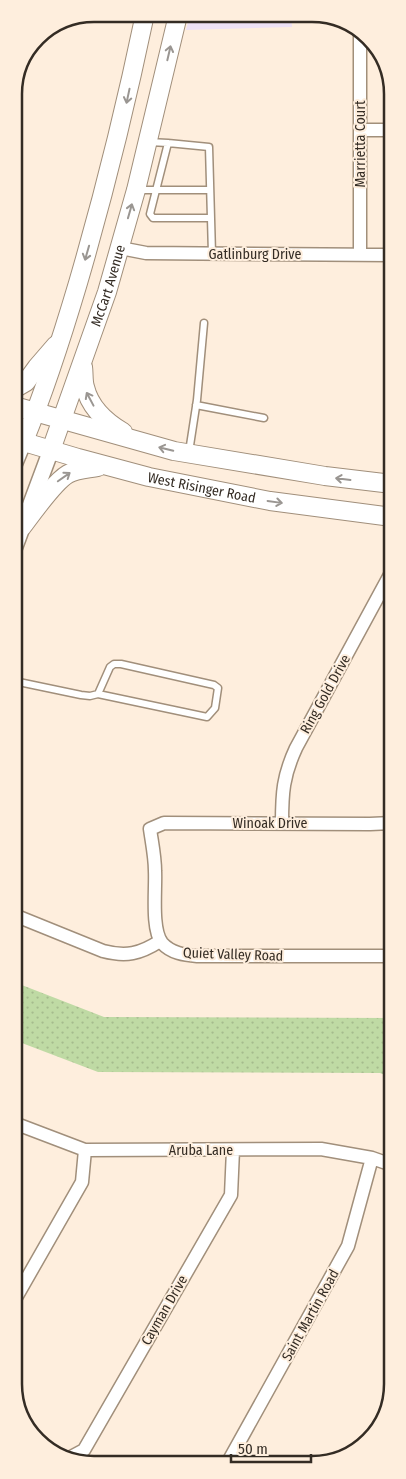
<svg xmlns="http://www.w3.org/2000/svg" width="406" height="1479" font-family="'Fira Sans Condensed',sans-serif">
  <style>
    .commercial { fill: #eee1f5 }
    .grass { fill: url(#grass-dots) }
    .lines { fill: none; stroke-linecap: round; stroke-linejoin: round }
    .service-casing { stroke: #a18f7b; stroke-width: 9 }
    .minor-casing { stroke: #a18f7b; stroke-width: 15 }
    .tertiary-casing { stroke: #a18f7b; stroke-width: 18 }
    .secondary-casing { stroke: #a18f7b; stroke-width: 20 }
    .service { stroke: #fff; stroke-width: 6 }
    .minor { stroke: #fff; stroke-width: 12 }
    .tertiary { stroke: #fff; stroke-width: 15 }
    .secondary { stroke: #fff; stroke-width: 18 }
    .oneway { stroke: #9a9692 }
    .labels { text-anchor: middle; stroke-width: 4; stroke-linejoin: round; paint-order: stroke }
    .street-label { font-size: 14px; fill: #342c24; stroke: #feeedd }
    .rim { fill: none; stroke: #342c24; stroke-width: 2.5 }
  </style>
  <defs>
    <pattern id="grass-dots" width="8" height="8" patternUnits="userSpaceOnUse" patternTransform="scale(1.25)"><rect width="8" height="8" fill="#bfdaa4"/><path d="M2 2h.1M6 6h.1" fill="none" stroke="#a5bb8d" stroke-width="1.8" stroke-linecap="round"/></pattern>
  </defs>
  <rect width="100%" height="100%" fill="#feeedd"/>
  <path class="commercial" d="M190 15 291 16 292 27 186 30Z"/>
  <path class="grass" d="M14 982 104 1017 392 1018V1078L380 1073 98 1072 14 1040Z"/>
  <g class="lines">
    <g class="service-casing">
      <path id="service" d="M149 142 168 143 209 147 212 254
        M168 143 150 214 153 218H211
        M137 190H210
        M196 405 264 418
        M189 452 197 400 204 323
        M14 681 81 695 90 696 98 694 207 717 215 708 218 688 214 685 121 664H114L110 667 98 694"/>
    </g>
    <g class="minor-casing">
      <path id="minor" d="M360 34V255
        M360 130H392
        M120 248 146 253 392 255
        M282 823C282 793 283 776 296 748L392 571
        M392 823 370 824 164 823 150 829C152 843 155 857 155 871 156 889 151 929 162 943 171 953 184 955 197 956H392
        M14 915 103 951C126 957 140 954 160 941
        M14 1123 85 1150 321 1149 372 1158 392 1165
        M14 1301 82 1182 85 1150
        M69 1458 84 1450 231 1195 233 1150
        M227 1464 348 1246 372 1158"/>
    </g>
    <g class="tertiary-casing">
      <path id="tertiary" d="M14 465 24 441
        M14 549 51 450"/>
    </g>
    <g class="secondary-casing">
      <g id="secondary">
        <path d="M83 367C84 373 83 381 85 387 90 408 106 422 123 432"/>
        <path d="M14 389 26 382 37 367 56 345"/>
        <path d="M14 406 174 451 325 476 392 484"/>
        <path id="s1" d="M14 439 78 458 149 477 270 501 392 517"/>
        <path d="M24 441C45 390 62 337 78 283 104 194 126 105 145 14"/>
        <path id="s2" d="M51 450 107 292 136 190 178 15"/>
        <path d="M22 527C32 514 54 482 68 474 77 469 88 469 98 467"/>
      </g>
    </g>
    <use href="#service" class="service"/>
    <use href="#minor" class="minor"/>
    <use href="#tertiary" class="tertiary"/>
    <use href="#secondary" class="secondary"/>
  </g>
  <defs><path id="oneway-shaft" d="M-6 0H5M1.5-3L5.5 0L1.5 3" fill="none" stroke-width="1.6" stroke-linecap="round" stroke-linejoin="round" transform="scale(1.25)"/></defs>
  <g class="oneway">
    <use href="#oneway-shaft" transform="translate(169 53) rotate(-77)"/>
    <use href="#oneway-shaft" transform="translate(128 96) rotate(102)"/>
    <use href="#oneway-shaft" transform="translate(130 211) rotate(-74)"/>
    <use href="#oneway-shaft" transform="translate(87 253) rotate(106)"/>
    <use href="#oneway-shaft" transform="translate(90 399) rotate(-118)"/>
    <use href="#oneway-shaft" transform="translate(166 449) rotate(-166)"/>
    <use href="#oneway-shaft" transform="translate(64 477) rotate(-35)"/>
    <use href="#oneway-shaft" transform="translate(343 479) rotate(-173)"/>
    <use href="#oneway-shaft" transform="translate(275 502) rotate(8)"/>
  </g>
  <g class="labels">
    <g class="street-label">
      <text transform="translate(360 144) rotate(-90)" y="5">Marrietta Court</text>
      <text x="255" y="259">Gatlinburg Drive</text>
      <text dy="5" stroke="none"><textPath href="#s2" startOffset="174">McCart Avenue</textPath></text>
      <text dy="5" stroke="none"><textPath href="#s1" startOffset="194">West Risinger Road</textPath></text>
      <text transform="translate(325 694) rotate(-61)" y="5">Ring Gold Drive</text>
      <text x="270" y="828">Winoak Drive</text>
      <text transform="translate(233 954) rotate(2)" y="5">Quiet Valley Road</text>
      <text x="201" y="1155">Aruba Lane</text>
      <text transform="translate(164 1310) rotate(-60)" y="5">Cayman Drive</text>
      <text transform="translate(310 1315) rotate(-61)" y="5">Saint Martin Road</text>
    </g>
  </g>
  <path d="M0 0H406V1479H0ZM94 22H312A72 72 0 0 1 384 94V1384A72 72 0 0 1 312 1456H94A72 72 0 0 1 22 1384V94A72 72 0 0 1 94 22Z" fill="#feeedd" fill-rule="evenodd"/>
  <path class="rim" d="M94 22H312A72 72 0 0 1 384 94V1384A72 72 0 0 1 312 1456H94A72 72 0 0 1 22 1384V94A72 72 0 0 1 94 22Z"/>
  <path d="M231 1454v8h80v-8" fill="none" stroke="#342c24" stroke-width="2.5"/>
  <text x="238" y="1454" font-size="15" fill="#342c24" stroke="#feeedd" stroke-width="4" paint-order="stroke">50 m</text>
</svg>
